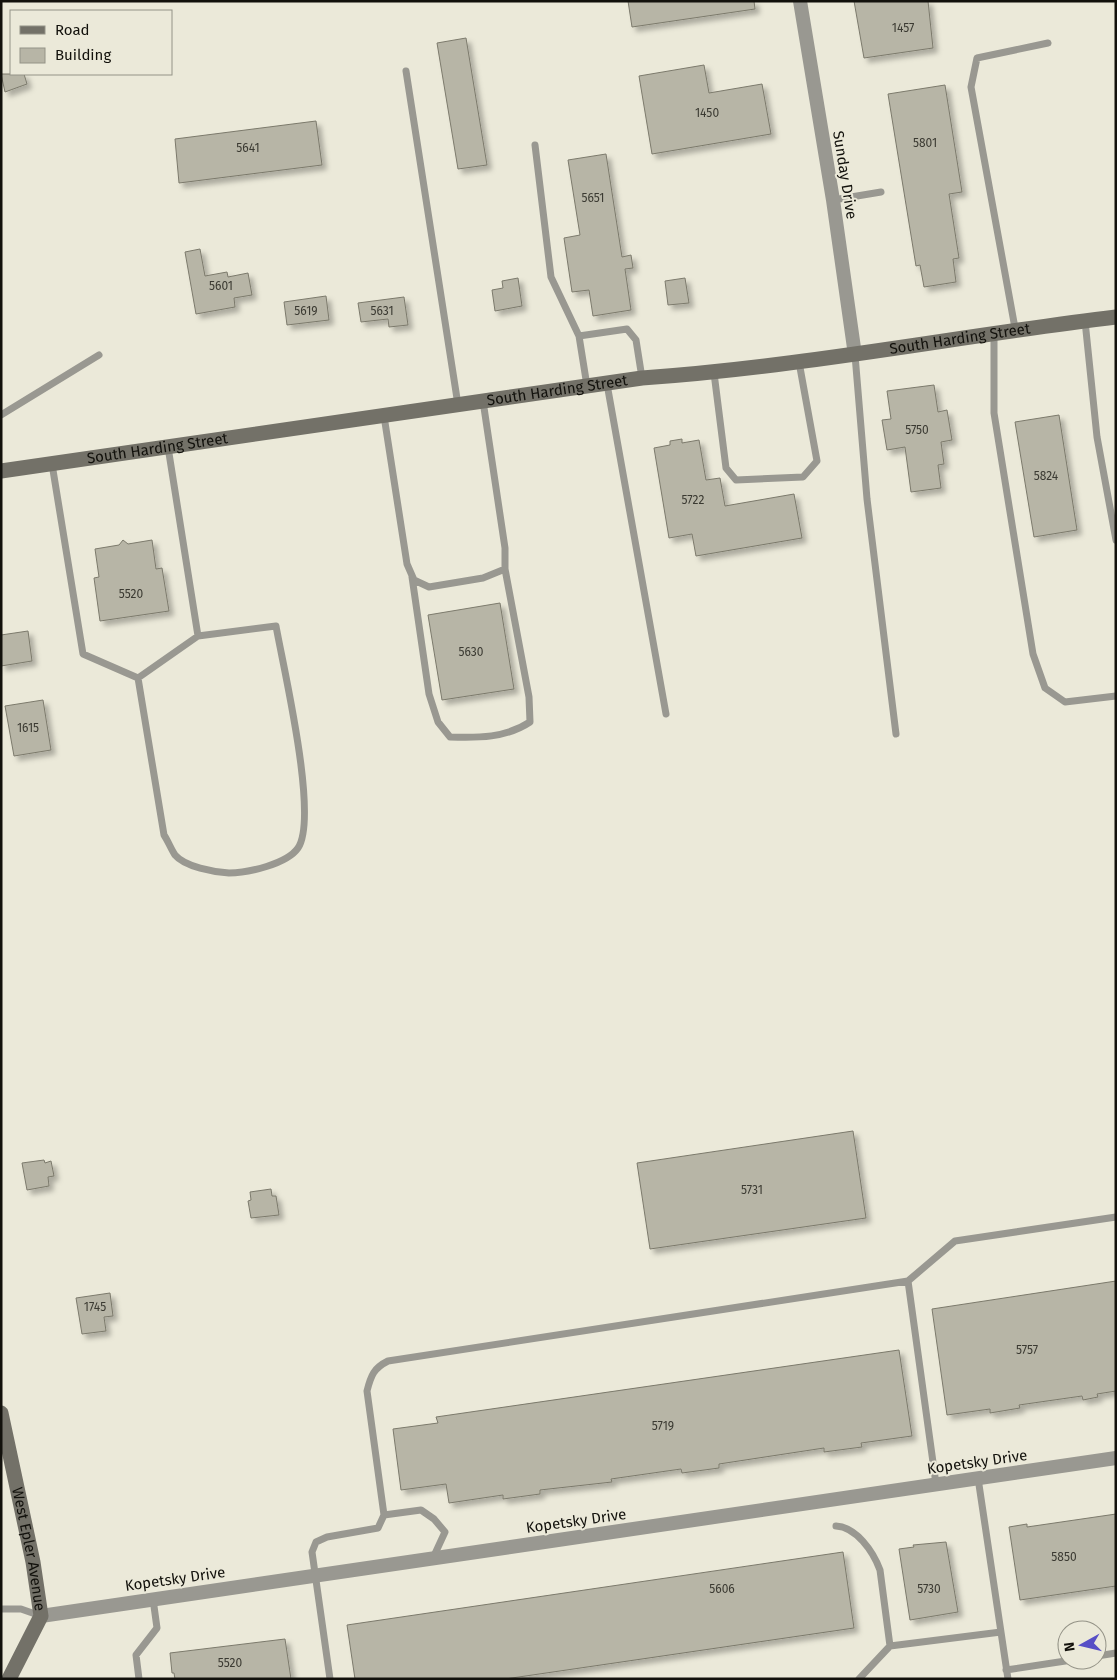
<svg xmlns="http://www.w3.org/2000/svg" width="1117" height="1680" font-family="'Fira Sans',sans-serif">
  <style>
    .building { fill: #b7b5a6; stroke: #7c7a6c; filter: url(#shadow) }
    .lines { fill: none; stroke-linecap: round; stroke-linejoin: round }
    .lane { stroke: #999891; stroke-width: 7 }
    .street { stroke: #999891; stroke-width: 14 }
    .secondary { stroke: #737168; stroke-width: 15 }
    .labels { text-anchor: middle; stroke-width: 4; stroke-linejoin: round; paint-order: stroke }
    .number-label { font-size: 12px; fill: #3b3a32 }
    .street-label { font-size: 15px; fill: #12110c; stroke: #ebe9d9 }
  </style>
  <defs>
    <filter id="shadow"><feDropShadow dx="4.5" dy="4.5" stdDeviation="2.5" flood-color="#0004"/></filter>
  </defs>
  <rect width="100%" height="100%" fill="#ebe9d9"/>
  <path class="building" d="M628 1H754L755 9 632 27Z
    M854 1H928L933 48 864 58Z
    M466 38 487 165 458 169 437 43Z
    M704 65 709 93 762 84 771 134 652 154 639 76Z
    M1 74H24L27 84 5 92Z
    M945 85 962 192 949 194 959 258 953 259 956 282 924 287 920 265 916 266 888 94Z
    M316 121 322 165 179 183 175 139Z
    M606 154 622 257 631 255 633 268 625 269 631 310 593 316 589 290 572 292 564 238 580 235 568 160Z
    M200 249 205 276 227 272 228 277 248 273 252 295 234 298 235 307 196 314 185 252Z
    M518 278 522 306 495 311 492 290 503 288 502 281Z
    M685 278 689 303 668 305 665 281Z
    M326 296 329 320 287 325 284 302Z
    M404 297 408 325 389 327 388 319 361 322 358 303Z
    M934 385 938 412 947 410 952 440 941 442 944 464 938 465 941 488 911 492 905 447 887 450 882 420 891 419 887 391Z
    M1059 415 1077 530 1034 537 1015 422Z
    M682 439V443L699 440 706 480 720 478 725 506 794 494 802 538 696 556 692 534 669 538 654 448 670 445V441Z
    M123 540 128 544 152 540 156 569 162 568 169 611 100 621 94 578 99 577 95 549 119 545Z
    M500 603 514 689 442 700 428 615Z
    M28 631 32 661 1 666V635Z
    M43 700 51 750 14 756 5 706Z
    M853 1131 866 1218 650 1249 637 1163Z
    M44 1160 45 1163 51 1161 54 1176 48 1177 49 1186 27 1190 22 1163Z
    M271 1189 272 1196H276L279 1215 251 1218 248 1201 251 1200 250 1192Z
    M1116 1281V1391L1097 1394 1098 1397 1083 1400 1082 1396 1019 1405 1020 1408 990 1413V1409L947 1415 932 1309Z
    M110 1293 113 1316 104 1317 106 1331 82 1334 76 1298Z
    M899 1350 912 1436 861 1443 862 1447 824 1452V1448L719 1464V1468L682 1473 681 1469 611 1479 612 1482 540 1490V1494L503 1499V1495L449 1503 446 1484 401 1490 393 1429 438 1423 436 1417Z
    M1116 1514V1586L1020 1600 1009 1527 1027 1524V1527Z
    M946 1542 958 1612 910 1620 899 1549 914 1547 913 1545Z
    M843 1552 854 1628 505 1679H355L347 1625Z
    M285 1639 291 1679H175L174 1673H172L170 1653Z"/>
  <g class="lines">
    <path class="lane" d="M406 71 458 405
      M535 145 551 277 579 336
      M833 200 881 192
      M1085 321 1097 437 1116 540
      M1015 328 971 87 977 58 1048 43
      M994 332V413L1033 654 1045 688 1065 702 1116 696
      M855 355 867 499 896 734
      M714 373 726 468 736 480 803 477 817 461 799 362
      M607 384 666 714
      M587 386 579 336 627 329 636 340 642 378
      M1 415 99 355
      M384 416 407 564 414 580 429 587 483 578 505 569V548L483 401
      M52 464 83 654 138 678 164 835C168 841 171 849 175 855 185 867 214 872 229 873 248 873 287 864 298 848 319 817 283 666 276 626L198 636 168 447
      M412 577 429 694 438 722 450 737C478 738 506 738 530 722L529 697 505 569
      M138 678 198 636
      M908 1281 955 1241 1116 1217
      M978 1478 1008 1679
      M384 1515 421 1510 434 1519 445 1532 433 1558
      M836 1526C856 1527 873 1551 880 1570L890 1646
      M1 1609H21L41 1616
      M1097 1656 1116 1653
      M1006 1670 1072 1660
      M139 1679 136 1655 157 1628 153 1599
      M330 1679 312 1552 316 1542 327 1537 378 1528 384 1515 367 1391C371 1375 374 1368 388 1361L908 1281 936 1484
      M859 1679 890 1646 1001 1632"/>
    <path class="street" d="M800 1 833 200 855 355
      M41 1616 1116 1458"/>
    <g class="secondary">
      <path id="s1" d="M1 471 642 378C801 367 958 336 1116 317"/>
      <path id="s2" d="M1 1413 33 1562 41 1616 9 1679"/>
    </g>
  </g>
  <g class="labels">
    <g class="number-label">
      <text x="903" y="32">1457</text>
      <text x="707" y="117">1450</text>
      <text x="925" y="147">5801</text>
      <text x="248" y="152">5641</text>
      <text x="593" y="202">5651</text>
      <text x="221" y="290">5601</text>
      <text x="306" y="315">5619</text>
      <text x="382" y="315">5631</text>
      <text x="917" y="434">5750</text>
      <text x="1046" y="480">5824</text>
      <text x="693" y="504">5722</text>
      <text x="131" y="598">5520</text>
      <text x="471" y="656">5630</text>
      <text x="28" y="732">1615</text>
      <text x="752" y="1194">5731</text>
      <text x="95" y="1311">1745</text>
      <text x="1027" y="1354">5757</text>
      <text x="663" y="1430">5719</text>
      <text x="1064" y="1561">5850</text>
      <text x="722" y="1593">5606</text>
      <text x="929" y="1593">5730</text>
      <text x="230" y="1667">5520</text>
    </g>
    <g class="street-label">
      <text transform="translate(845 175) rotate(81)" y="5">Sunday Drive</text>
      <text dy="5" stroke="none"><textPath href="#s1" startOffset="968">South Harding Street</textPath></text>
      <text dy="5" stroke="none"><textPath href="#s1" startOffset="562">South Harding Street</textPath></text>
      <text dy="5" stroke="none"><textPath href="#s1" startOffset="158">South Harding Street</textPath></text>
      <text transform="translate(977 1462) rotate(-8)" y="5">Kopetsky Drive</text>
      <text transform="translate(576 1521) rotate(-8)" y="5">Kopetsky Drive</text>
      <text dy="5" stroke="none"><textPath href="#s2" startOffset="139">West Epler Avenue</textPath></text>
      <text transform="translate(175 1579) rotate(-8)" y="5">Kopetsky Drive</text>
    </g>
  </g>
  <rect width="1117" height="1680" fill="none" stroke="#12110c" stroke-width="5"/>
  <rect x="10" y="10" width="162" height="65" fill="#ebe9d9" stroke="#949387"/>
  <rect x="20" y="26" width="25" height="8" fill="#737168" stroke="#949387"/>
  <text x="55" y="35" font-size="15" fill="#12110c">Road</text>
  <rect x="20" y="48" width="25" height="15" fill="#b7b5a6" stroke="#949387"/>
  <text x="55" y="60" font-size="15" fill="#12110c">Building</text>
  <g transform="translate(1082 1645) rotate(262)"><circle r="24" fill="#ebe9d9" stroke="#949387"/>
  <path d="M0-4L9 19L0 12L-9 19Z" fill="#574fc6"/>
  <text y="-8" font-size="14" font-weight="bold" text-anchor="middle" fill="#12110c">N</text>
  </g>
</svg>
